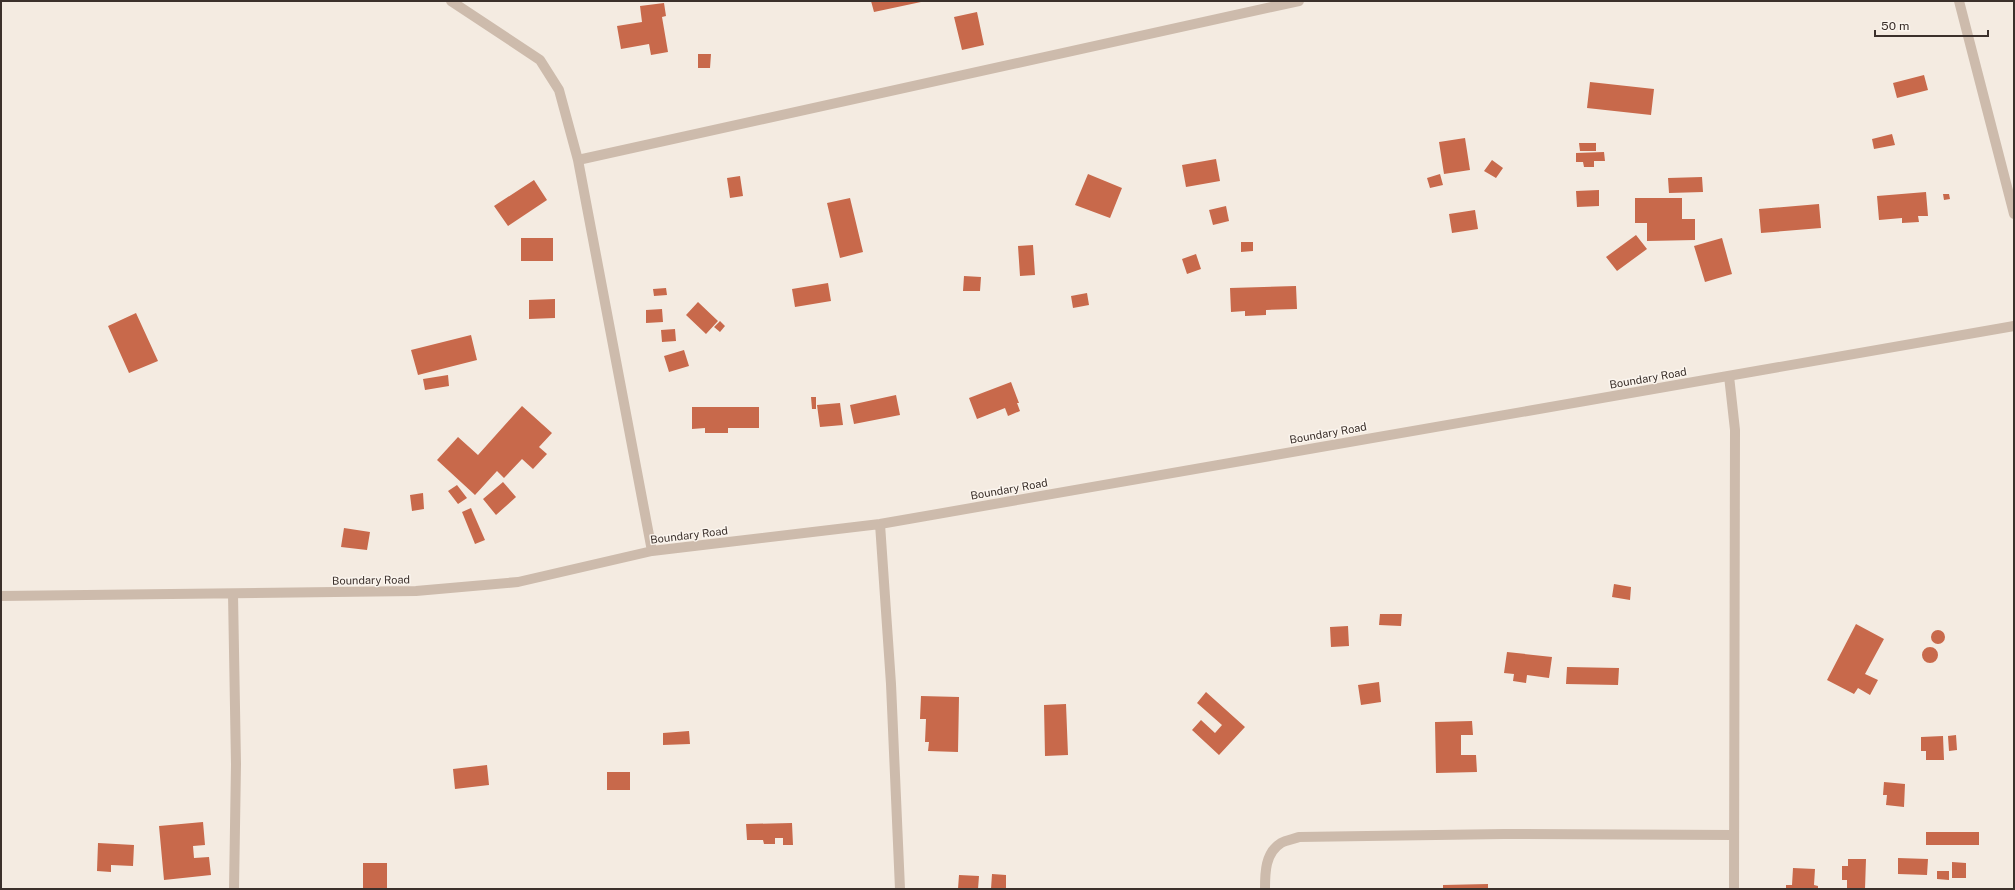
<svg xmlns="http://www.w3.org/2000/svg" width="2015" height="890" font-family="'Public Sans',sans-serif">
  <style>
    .building { fill: #c8694b }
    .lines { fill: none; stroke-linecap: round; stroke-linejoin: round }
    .street { stroke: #cdbbac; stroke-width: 10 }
    .labels { text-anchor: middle; stroke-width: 3; stroke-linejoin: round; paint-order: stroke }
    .street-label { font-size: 11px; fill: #3b302b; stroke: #fbf5ee }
  </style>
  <rect width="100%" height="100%" fill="#f4ebe1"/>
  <path class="building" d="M871 1H921V2L874 12Z
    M664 3 666 16 662 17 668 52 651 55 649 44 621 49 617 26 642 22 640 6Z
    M977 12 984 45 962 50 954 17Z
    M698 54H711L710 68H698Z
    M1924 75 1928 90 1897 98 1893 83Z
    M1590 82 1654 89 1651 115 1587 108Z
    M1892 134 1895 145 1874 149 1872 139Z
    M1465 138 1470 170 1444 174 1439 142Z
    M1579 143H1596V151H1580Z
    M1604 152 1605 161H1594V167H1584L1583 162H1576V153Z
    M1216 159 1220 181 1186 187 1182 165Z
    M1492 160 1503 168 1496 178 1484 171Z
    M1088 174 1122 188 1110 218 1075 205Z
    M1440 174 1443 185 1430 188 1427 178Z
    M740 176 743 196 730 198 727 178Z
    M1702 177 1703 192 1669 193 1668 178Z
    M534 180 547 200 508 226 494 206Z
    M1599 190V206L1577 207 1576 191Z
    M1926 192 1928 216H1918L1919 222 1902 223V218L1879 220 1877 196Z
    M1943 194H1949L1950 199 1944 200Z
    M850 198 863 252 840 258 827 203Z
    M1635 198H1682V219H1695V240L1647 241V223H1635Z
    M1819 204 1821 228 1761 233 1759 209Z
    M1226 206 1229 221 1213 225 1209 210Z
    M1475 210 1478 229 1452 233 1449 214Z
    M1636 235 1647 249 1617 271 1606 257Z
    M521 238H553V261H521Z
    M1722 238 1732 274 1705 282 1694 246Z
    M1241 242H1253V251L1241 252Z
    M1033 245 1035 275 1020 276 1018 246Z
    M1196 254 1201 269 1187 274 1182 259Z
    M964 276 981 277 980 291H963Z
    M828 283 831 301 795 307 792 289Z
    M1296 286 1297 309 1266 310V315L1245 316V311L1231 312 1230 288Z
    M666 288 667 295 654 296 653 289Z
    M1087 293 1089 305 1073 308 1071 296Z
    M555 299V318L529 319V300Z
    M698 302 718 321 706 334 686 315Z
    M662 309 663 322 646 323V310Z
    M136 313 158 361 129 373 108 326Z
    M720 321 725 326 720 332 714 327Z
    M675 329 676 341 662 342 661 330Z
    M471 335 477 360 418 375 411 350Z
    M684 350 689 366 669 372 664 356Z
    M448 375 449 386 425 390 423 379Z
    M1011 382 1019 403H1017L1020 411 1008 416 1005 408 977 419 969 398Z
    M896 395 900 415 854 424 850 405Z
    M811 397H816V409H812Z
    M840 403 843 425 820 427 817 405Z
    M522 406 552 433 539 447 547 454 533 469 522 459 504 478 497 471 475 495 437 460 458 437 478 455Z
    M692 407H759V428H728V433H705V428L692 429Z
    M503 482 516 497 496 515 483 499Z
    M457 485 467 498 458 504 448 491Z
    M423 493 424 509 412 511 410 495Z
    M471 508 485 540 475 544 462 512Z
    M344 528 370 532 367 550 341 547Z
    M1614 584 1631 587 1630 600 1612 597Z
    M1380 614H1402L1401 626 1379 625Z
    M1856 624 1884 639 1865 674 1878 680 1870 695 1858 688 1854 694 1827 680Z
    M1348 626 1349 646 1331 647 1330 627Z
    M1931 637a7 7 0 1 1 14 0a7 7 0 1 1-14 0Z
    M1922 655a8 8 0 1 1 16 0a8 8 0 1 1-16 0Z
    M1507 652 1552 657 1549 678 1527 675 1526 683 1513 681 1514 674 1504 673Z
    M1567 667 1619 668 1618 685 1566 684Z
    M1379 682 1381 702 1361 705 1358 685Z
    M1206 692 1245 727 1219 755 1192 730 1201 720 1215 733 1222 725 1197 703Z
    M921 696 959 697 958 752 928 751 929 742H925L926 719H920Z
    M1066 704 1068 755 1045 756 1044 705Z
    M1472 721 1473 735H1461V755H1476L1477 772 1436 773 1435 722Z
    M689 731 690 744 663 745V733Z
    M1956 735 1957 750 1949 751 1948 736Z
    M1943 736 1944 760H1926V751H1921V737Z
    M487 765 489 785 455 789 453 769Z
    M607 772H630V790H607Z
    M1884 782 1905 784 1904 807 1886 805 1887 795H1883Z
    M203 822 205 845 193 846 194 858 209 857 211 875 164 880 159 826Z
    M792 823 793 845H783V838H775V844H764L763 840H747L746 824Z
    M1926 832H1979V845H1926Z
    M98 843 134 845 133 866 111 865V872L97 871Z
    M1898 858 1928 859 1927 875 1898 874Z
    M1848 859H1866L1865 889H1847V880H1842V866H1848Z
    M1952 862 1966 863V878H1952Z
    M363 863H387V889H363Z
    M1793 868 1815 869 1814 885 1818 886V889H1786V885H1792Z
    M1937 871H1949V880L1937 879Z
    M992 874 1006 875V889H991Z
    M959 875 979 876 978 889H958Z
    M1488 884V889H1443V885Z"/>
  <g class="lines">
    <path class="street" d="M451 1 540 60 559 90 578 160 652 551
      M1959 1 2014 214
      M578 160 1299 1
      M1729 376 1735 430 1734 889
      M880 524 891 684 900 889
      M233 594 236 764 234 889
      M1 596 416 591 518 582 652 551 880 524 2014 326
      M1265 889C1265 873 1265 853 1281 843 1286 840 1294 839 1299 837L1504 834 1734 835"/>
  </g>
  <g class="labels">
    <g class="street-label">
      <text transform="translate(1648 378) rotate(-10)" y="4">Boundary Road</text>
      <text transform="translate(1328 433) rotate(-10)" y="4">Boundary Road</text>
      <text transform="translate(1009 489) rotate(-10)" y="4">Boundary Road</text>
      <text transform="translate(689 535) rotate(-7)" y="4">Boundary Road</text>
      <text transform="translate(371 580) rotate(-1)" y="4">Boundary Road</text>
    </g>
  </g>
  <rect width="2015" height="890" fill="none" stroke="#3b302b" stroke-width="4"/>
  <path d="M1875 30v6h113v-6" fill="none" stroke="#3b302b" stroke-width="2"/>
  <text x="1881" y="30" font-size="12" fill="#3b302b" stroke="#fbf5ee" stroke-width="3" paint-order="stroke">50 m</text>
</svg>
